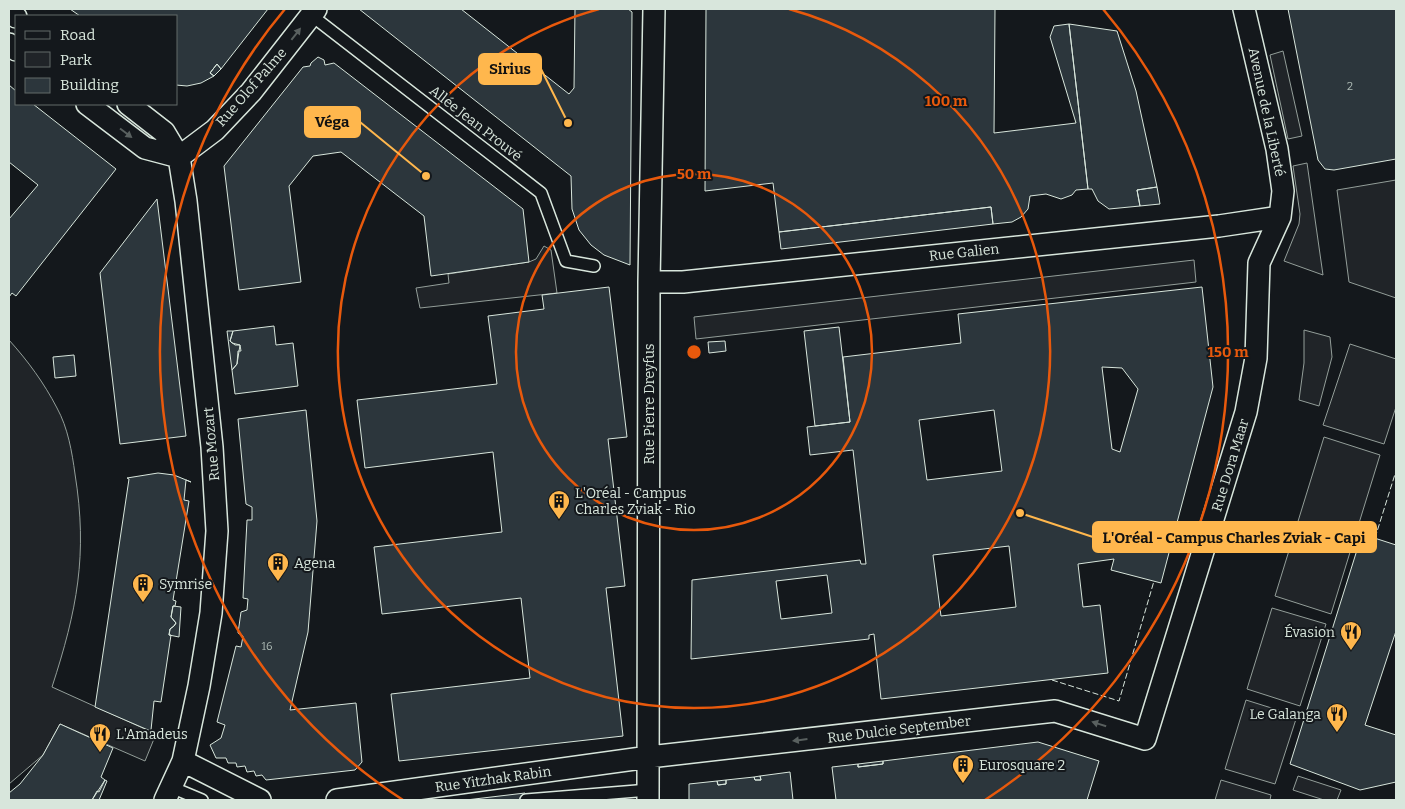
<svg xmlns="http://www.w3.org/2000/svg" width="1405" height="809" font-family="Bitter,serif">
  <style>
    .green { fill: #202428; stroke: #939e99 }
    .building { fill: #2c363c; stroke: #d8e6dc; fill-rule: evenodd }
    .lines { fill: none; stroke-linecap: round; stroke-linejoin: round }
    .service-casing { stroke: #d8e6dc; stroke-width: 14 }
    .minor-casing { stroke: #d8e6dc; stroke-width: 24 }
    .service { stroke: #14181c; stroke-width: 11 }
    .minor { stroke: #14181c; stroke-width: 21 }
    .fence { stroke: #d8e6dc; stroke-width: 1; stroke-dasharray: 6 2.5; stroke-linecap: butt }
    .oneway { fill: #59605f }
    .ring { fill: none; stroke: #e8590c; stroke-width: 2.5 }
    .labels { text-anchor: middle; stroke-width: 4; stroke-linejoin: round; paint-order: stroke }
    .number-label { font-size: 11px; fill: #adbab4 }
    .street-label { font-size: 14px; fill: #d8e6dc; stroke: #14181c }
    .poi-label { font-size: 14px; fill: #d8e6dc; stroke: #14181c; text-anchor: start }
    .centre { fill: #e8590c; stroke: #14181c; stroke-width: 2.5 }
    .ring-label { font-size: 15px; text-anchor: middle; font-weight: bold; fill: #e8590c; stroke: #14181c; stroke-width: 4; stroke-linejoin: round; paint-order: stroke }
    .leader { fill: none; stroke: #ffb74d; stroke-width: 2 }
    .callout-dot { fill: #ffb74d; stroke: #14181c; stroke-width: 2 }
    .callout { fill: #ffb74d; stroke: #ffb74d; stroke-width: 2 }
    .callout-label { font-size: 15px; text-anchor: middle; font-weight: bold; fill: #111 }
  </style>
  <rect width="100%" height="100%" fill="#14181c"/>
  <path class="green" d="M1283 51 1302 136 1288 139 1270 55Z
    M1307 163 1323 275 1284 261 1299 224 1300 214 1293 166Z
    M1396 180V298L1349 282 1337 190Z
    M544 246 551 250 557 293 420 308 416 288 449 283 448 274 529 262 536 259Z
    M1194 260 1196 282 696 339 694 317Z
    M1304 330 1330 337 1332 357 1319 406 1299 400 1304 363Z
    M9 340C28 361 44 383 57 408 68 428 72 452 75 474 88 555 77 610 52 687L156 734 145 761 60 724 43 755 9 784Z
    M1350 344 1396 359V407L1384 444 1323 425Z
    M1324 437 1380 455 1331 614 1275 596Z
    M1272 608 1326 624 1300 706 1247 689Z
    M1246 700 1297 716 1275 784 1225 769Z
    M1298 776 1341 790 1337 800H1324L1293 790Z
    M1221 780 1271 795 1270 800H1215Z"/>
  <path class="building" d="M70 9H268L221 69 217 64 210 73 214 76 201 83 187 86 176 85V16H80Z
    M359 9H461L569 94 574 88 575 9H628L632 12 630 265 604 255 591 245 579 230 572 209 571 176Z
    M706 9H995L994 133 1076 123 1050 37 1054 26 1069 24 1088 189 1076 190 1072 195 1061 199 1046 194 1030 196 1028 209 1021 217 1012 222 993 224 991 207 779 232 773 183 705 191Z
    M1288 9H1396V159L1334 170 1325 169 1318 160Z
    M1069 24 1117 31 1136 91 1157 187 1137 190 1140 206 1109 209 1098 201 1092 189H1088Z
    M318 57 324 60 325 65 334 63 523 209 529 262 431 276 424 216 341 152 313 156 289 186 301 282 239 290 224 166 303 67 310 66 311 63Z
    M217 64 221 69 214 76 210 73Z
    M9 85 16 91V104H33L116 169 16 296 12 293 9 297V219L38 185 9 162Z
    M1157 187 1160 204 1140 206 1137 190Z
    M157 199 186 436 120 444 100 273Z
    M991 207 993 224 781 249 779 232Z
    M609 287 627 437 608 439 625 586 606 588 623 736 399 761 391 694 530 678 521 598 382 614 374 547 502 532 493 452 365 468 357 400 497 384 488 316 544 309 542 295Z
    M1202 287 1213 387 1161 583 1111 570 1114 559 1078 564 1083 607 1100 605 1108 673 881 699 874 634 869 635V639L691 659 692 580 860 560 861 564H866L853 450 810 455 807 427 850 422 843 357 961 343 958 314ZM1102 367 1122 368 1138 389 1120 452 1112 449ZM994 410 1002 471 927 480 919 420ZM1009 546 1016 607 941 616 933 555ZM827 575 832 613 781 619 776 581Z
    M274 326 276 345 293 343 298 386 235 394 232 370 237 364 238 351H241L240 345H235L230 341 233 331Z
    M839 327 850 422 815 426 804 331Z
    M227 331H233L230 341 232 343 240 345 237 364 232 370Z
    M725 341 726 351 709 353 708 342Z
    M74 355 76 376 55 378 53 357Z
    M306 410 317 521 308 632 290 710 356 703 362 762 355 770 266 780 262 775 256 776 254 771 247 772 245 766 237 767 236 763H228L226 758H216L210 745 221 738 225 725 217 722 236 646 241 647 243 636 238 633 241 612 247 610 248 599 243 598 247 520H252V507L246 504 238 419Z
    M158 473 174 475 191 482 186 480 184 500 189 501 173 600 176 601 175 606H173L171 617 176 623 174 626 170 629 169 635H171L161 702 154 701 151 730 155 733 95 707 129 479 127 478Z
    M1362 534 1396 545V631L1365 725 1396 735V782L1360 790 1290 764Z
    M173 606 181 607 179 637 169 635 170 629 174 626 176 623 171 617Z
    M60 724 113 748 101 777 105 780 99 792 97 791 92 800H9V793L20 784 43 755Z
    M1038 742 1099 761 1087 800H836L832 767 858 764V767L883 764V761Z
    M883 761V764L858 767V764Z
    M790 772 793 800H689V784L717 781 718 785 726 784V780L754 777 755 780H761L760 776Z
    M760 776 761 780H755L754 777Z
    M105 780 107 781 99 800H92Z
    M726 780V784L718 785 717 781Z
    M525 793 526 800H466Z"/>
  <g class="lines">
    <g class="service-casing">
      <path id="service" d="M311 15 541 193 566 261 594 266
        M171 787 202 800
        M526 800 649 790"/>
    </g>
    <g class="minor-casing">
      <path id="minor" d="M9 11 16 17
        M9 44 16 50
        M87 104 145 148 179 157
        M128 104 164 132 179 157 186 201 212 447 217 531 211 613 199 686 183 761 165 800
        M179 157 215 130 251 92 316 9
        M649 282H683L1219 226 1280 217
        M183 761 260 800
        M337 800 649 757 1055 711 1145 739 1246 412 1256 358 1259 263 1280 217 1283 191 1277 149 1244 9
        M648 800 649 282 654 9"/>
    </g>
    <use href="#service" class="service"/>
    <use href="#minor" class="minor"/>
    <path class="fence" d="M1375 538 1396 471
      M1052 680 1119 701 1154 581"/>
  </g>
  <defs><path id="oneway-solid" d="M-6-.8H1V-3.2L6.5 0L1 3.2V.8H-6Z" transform="scale(1.25)"/></defs>
  <g class="oneway">
    <use href="#oneway-solid" transform="translate(296 34) rotate(-52)"/>
    <use href="#oneway-solid" transform="translate(126 133) rotate(37)"/>
    <use href="#oneway-solid" transform="translate(1099 724) rotate(-163)"/>
    <use href="#oneway-solid" transform="translate(800 740) rotate(173)"/>
  </g>
  <g class="ring">
    <circle cx="694" cy="352" r="178"/>
    <path d="M789 9A356 356 0 1 1 599 9"/>
    <path d="M403 800A534 534 0 0 1 285 9M1103 9A534 534 0 0 1 985 800"/>
  </g>
  <defs>
    <g id="building-pin" transform="scale(1.125)"><path d="M0 17L-7.5 6A9.5 9.5 0 1 1 7.5 6Z" fill="#ffb74d" stroke="#14181c"/><path d="M-4-6H4V6H1V3H-1V6H-4ZM-2.5-4.3h1.7v1.8h-1.7ZM.8-4.3h1.7v1.8H.8ZM-2.5-1h1.7V.8h-1.7ZM.8-1h1.7V.8H.8Z" fill="#111"/></g>
    <g id="restaurant-pin" transform="scale(1.125)"><path d="M0 17L-7.5 6A9.5 9.5 0 1 1 7.5 6Z" fill="#ffb74d" stroke="#14181c"/><path d="M-5-6h1v4h1v-4h1v4h1v-4h1v5L-1.5 .5V6h-2V.5L-5-1ZM5-6V6H3V1.5H1.5Q1.5-4 5-6Z" fill="#111"/></g>
  </defs>
  <g fill-rule="evenodd">
    <use href="#building-pin" x="559" y="501"/>
    <use href="#building-pin" x="278" y="563"/>
    <use href="#building-pin" x="143" y="584"/>
    <use href="#restaurant-pin" x="1351" y="632"/>
    <use href="#restaurant-pin" x="1337" y="714"/>
    <use href="#restaurant-pin" x="100" y="734"/>
    <use href="#building-pin" x="963" y="765"/>
  </g>
  <g class="labels">
    <g class="number-label">
      <text x="1350" y="90">2</text>
      <text x="267" y="650">16</text>
    </g>
    <g class="street-label">
      <text transform="translate(251 87) rotate(-49)" y="5">Rue Olof Palme</text>
      <text transform="translate(1267 112) rotate(78)" y="5">Avenue de la Liberté</text>
      <text transform="translate(476 123) rotate(38)" y="5">Allée Jean Prouvé</text>
      <text transform="translate(964 252) rotate(-6)" y="5">Rue Galien</text>
      <text transform="translate(649 404) rotate(-90)" y="5">Rue Pierre Dreyfus</text>
      <text transform="translate(211 444) rotate(-95)" y="5">Rue Mozart</text>
      <text transform="translate(1230 465) rotate(-73)" y="5">Rue Dora Maar</text>
      <text transform="translate(899 729) rotate(-7)" y="5">Rue Dulcie September</text>
      <text transform="translate(493 779) rotate(-8)" y="5">Rue Yitzhak Rabin</text>
    </g>
    <g class="poi-label">
      <text x="575" y="498">L'Oréal - Campus<tspan x="575" dy="16">Charles Zviak - Rio</tspan></text>
      <text x="294" y="568">Agena</text>
      <text x="159" y="589">Symrise</text>
      <text x="1335" y="637" text-anchor="end">Évasion</text>
      <text x="1321" y="719" text-anchor="end">Le Galanga</text>
      <text x="116" y="739">L'Amadeus</text>
      <text x="979" y="770">Eurosquare 2</text>
    </g>
  </g>
  <circle cx="694" cy="352" r="8" class="centre"/>
  <g class="ring-label">
    <text x="946" y="106">100 m</text>
    <text x="694" y="179">50 m</text>
    <text x="1228" y="357">150 m</text>
  </g>
  <path class="leader" d="M568 123L541 69M426 176L360 122M1020 513L1093 537"/>
  <g class="callout-dot">
    <circle cx="568" cy="123" r="5"/>
    <circle cx="426" cy="176" r="5"/>
    <circle cx="1020" cy="513" r="5"/>
  </g>
  <g class="callout">
    <rect x="479" y="54" width="62" height="30" rx="5"/>
    <rect x="305" y="107" width="55" height="30" rx="5"/>
    <rect x="1093" y="522" width="283" height="30" rx="5"/>
  </g>
  <g class="callout-label">
    <text x="510" y="74">Sirius</text>
    <text x="332" y="127">Véga</text>
    <text x="1234" y="543">L'Oréal - Campus Charles Zviak - Capi</text>
  </g>
  <rect width="1405" height="809" fill="none" stroke="#d8e6dc" stroke-width="20"/>
  <rect x="15" y="15" width="162" height="90" fill="#14181c" stroke="#626a69"/>
  <rect x="25" y="31" width="25" height="8" fill="#14181c" stroke="#626a69"/>
  <text x="60" y="40" font-size="15" fill="#d8e6dc">Road</text>
  <rect x="25" y="52" width="25" height="15" fill="#202428" stroke="#626a69"/>
  <text x="60" y="65" font-size="15" fill="#d8e6dc">Park</text>
  <rect x="25" y="78" width="25" height="15" fill="#2c363c" stroke="#626a69"/>
  <text x="60" y="90" font-size="15" fill="#d8e6dc">Building</text>
</svg>
